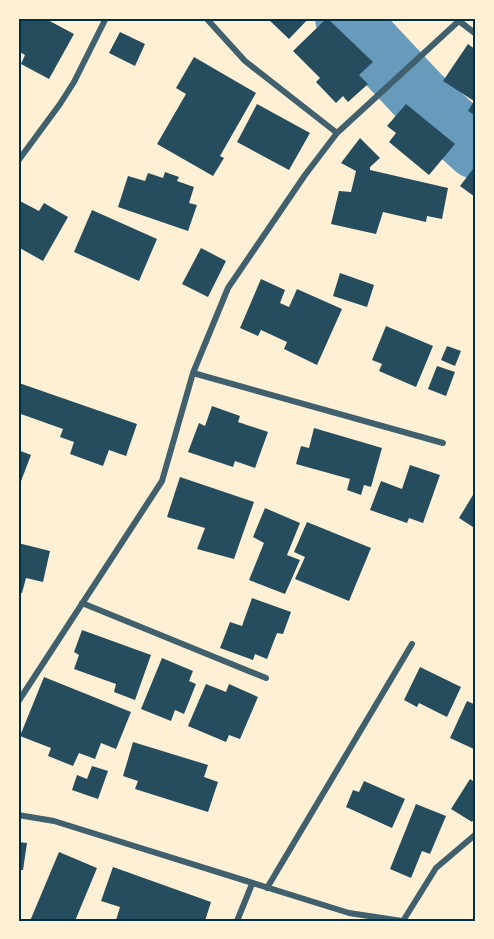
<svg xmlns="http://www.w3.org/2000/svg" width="494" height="939" font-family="Quicksand,sans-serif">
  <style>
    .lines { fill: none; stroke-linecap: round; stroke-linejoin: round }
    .river { stroke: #669bbc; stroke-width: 62 }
    .building { fill: #264d5e }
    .minor { stroke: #3f606c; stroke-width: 6 }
    .neatline { fill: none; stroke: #003049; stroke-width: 2 }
  </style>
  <rect width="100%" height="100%" fill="#fdf0d5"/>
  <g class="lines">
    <path class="river" d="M346 18 420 97 476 148"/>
  </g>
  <path class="building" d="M20 18H44L74 34 49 79 21 64 25 55 18 51Z
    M267 18H309L289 39Z
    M327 18 373 62 359 75 368 84 348 102 343 96 336 103 316 82 320 78 293 51Z
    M120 32 145 44 135 66 109 53Z
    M468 44 476 50V116L468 111 474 101 443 81Z
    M194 57 256 93 220 156 224 158 213 176 157 144 186 94 176 88Z
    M257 104 310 133 289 170 237 142Z
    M406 104 455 144 429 175 389 142 396 133 387 126Z
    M360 138 380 158 370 167V170L448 188 442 219 427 216 426 222 383 212 376 234 331 224 339 191 351 192 356 171 341 163Z
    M476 165V196L475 197 460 186Z
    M165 172 179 177 177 181 194 187 189 203 197 205 188 231 118 207 128 176 145 181 148 173 163 178Z
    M18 200 39 211 44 203 68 217 43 261 18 247Z
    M92 210 157 239 139 281 74 252Z
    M201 248 226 261 208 297 182 284Z
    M340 273 374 285 367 307 333 296Z
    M261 279 285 290 280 303 289 307 297 289 342 309 317 365 284 349 287 342 261 330 258 336 240 328Z
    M386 326 433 346 416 387 379 371 382 364 372 360Z
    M447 346 461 351 455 366 441 360Z
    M437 366 455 372 446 396 428 389Z
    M19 383 137 424 126 456 109 450 103 466 70 454 74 442 60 437 63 429 18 413Z
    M212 406 240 416 238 422 268 432 255 468 235 461 233 467 188 452 199 423 205 426Z
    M314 428 382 448 371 487 364 485 361 495 347 490 350 479 296 464 301 446 309 448Z
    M18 450 31 455 18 489Z
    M410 465 440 475 423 523 409 518 407 523 370 510 381 481 402 489Z
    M180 477 254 502 234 559 197 549 205 528 167 517Z
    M476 490V529L459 518Z
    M265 508 300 523 287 555 300 560 285 594 249 580 264 543 253 537Z
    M307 522 371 548 349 601 295 579 305 557 294 552Z
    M18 543 50 551 43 582 26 578 22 593 18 592Z
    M252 598 291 612 283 634 277 633 267 659 255 654 253 660 220 648 230 622 242 626Z
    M82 630 151 655 135 700 114 692 116 684 74 669 79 655 74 652Z
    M162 658 193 671 189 681 196 684 184 714 175 710 171 721 141 709Z
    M420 667 461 687 447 717 419 703 417 707 404 700Z
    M44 677 131 712 116 749 101 743 95 759 79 753 73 766 48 756 51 748 20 736Z
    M206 684 226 692 229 684 258 697 240 739 229 735 226 742 188 726Z
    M467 701 476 705V750L450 738Z
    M133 742 208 765 204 777 218 782 208 812 135 789 138 781 123 776Z
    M92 766 108 771 98 799 72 790 77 775 87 779Z
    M470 779 476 783V815L472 822 451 809Z
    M364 781 405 799 392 828 346 807 353 790 359 792Z
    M416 804 446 816 430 854 422 851 411 878 390 869Z
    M18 842 27 843 23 870H18Z
    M59 852 97 868 75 921H30Z
    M113 867 211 902 205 921 116 920 120 907 101 901Z"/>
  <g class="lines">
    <path class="minor" d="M206 18 245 61 337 133
      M459 21 476 34
      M18 161 60 104 74 82 106 18
      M193 373 443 443
      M82 603 266 678
      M18 702 162 481 193 373 228 288 305 175 337 133 462 18
      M18 815 54 821 349 913 402 921
      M267 888 412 644
      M237 921 252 884
      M403 921 436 868 476 834"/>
  </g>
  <rect width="494" height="939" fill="none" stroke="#fdf0d5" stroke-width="39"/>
  <rect x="20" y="20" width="454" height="900" class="neatline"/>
</svg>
